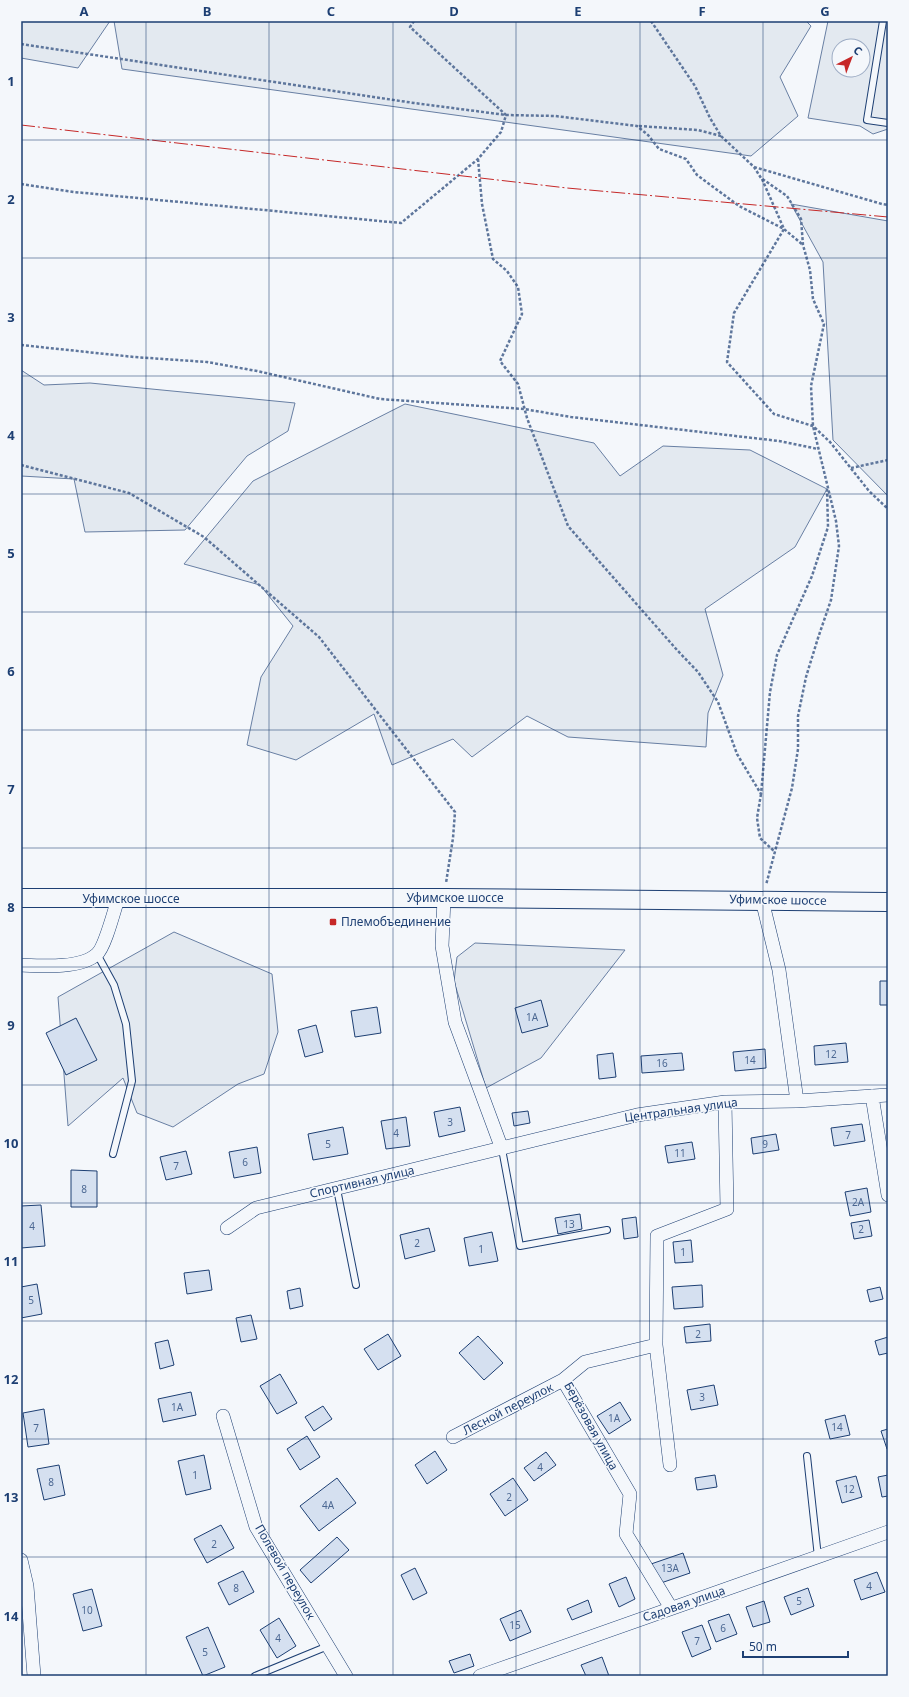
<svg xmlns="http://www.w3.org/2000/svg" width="909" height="1697" font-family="'Noto Sans',sans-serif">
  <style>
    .green { fill: #e3e9f0; stroke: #687fa3; fill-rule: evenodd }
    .building { fill: #d5e0f0; stroke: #1d3f73 }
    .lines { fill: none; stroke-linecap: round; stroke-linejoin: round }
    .service-casing { stroke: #1d3f73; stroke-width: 8 }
    .minor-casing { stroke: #1d3f73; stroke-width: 14 }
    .secondary-casing { stroke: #1d3f73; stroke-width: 20 }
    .path { stroke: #5e769c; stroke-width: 2.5; stroke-dasharray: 3 2; stroke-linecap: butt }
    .service { stroke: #f4f7fb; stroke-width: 6 }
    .minor { stroke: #f4f7fb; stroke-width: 13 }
    .secondary { stroke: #f4f7fb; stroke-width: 18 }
    .power { stroke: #c62828; stroke-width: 1; stroke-dasharray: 14 3 2 3; stroke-linecap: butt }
    .grid { fill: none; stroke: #1d3f73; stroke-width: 1; stroke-opacity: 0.55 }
    .poi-dot { fill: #c62828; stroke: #f4f7fb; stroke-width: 1.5 }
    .labels { text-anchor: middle; stroke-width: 3; stroke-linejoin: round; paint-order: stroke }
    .number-label { font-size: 10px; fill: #4b6792 }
    .street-label { font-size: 12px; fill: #1d3f73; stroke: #f4f7fb }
    .poi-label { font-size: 12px; fill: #1d3f73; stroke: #f4f7fb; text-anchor: start }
    .neatline { fill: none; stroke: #1d3f73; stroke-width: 1.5 }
    .grid-label { font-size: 13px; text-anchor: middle; font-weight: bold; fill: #1d3f73 }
  </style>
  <rect width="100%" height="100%" fill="#f4f7fb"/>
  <path class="green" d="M21 21H110L78 68 21 58Z
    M114 21H806L811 26 780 77 798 116 751 156 122 69Z
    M828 21H888V129L873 134 860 126 808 118ZM839 46H863V70H839Z
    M791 204 888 221V496L833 440 823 262Z
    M21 370 44 385 90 383 295 403 288 431 247 456 185 530 85 532 74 479 21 476Z
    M405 404 594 443 620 476 663 446 750 450 827 489 795 547 705 609 723 675 708 713 706 747 568 737 527 716 472 757 453 739 392 765 374 714 296 760 247 745 261 677 293 626 260 585 184 564 253 481Z
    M174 932 272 974 278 1032 264 1074 238 1084 173 1127 137 1113 123 1078 68 1126 58 997Z
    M475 943 625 950 541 1058 486 1088 454 981 457 957Z"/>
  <path class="building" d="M880 981H888V1005H880Z
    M541 1000 548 1026 522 1033 515 1008Z
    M377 1007 381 1033 355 1037 351 1011Z
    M76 1018 97 1060 66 1075 46 1033Z
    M316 1025 323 1052 305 1057 298 1030Z
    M846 1043 848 1062 815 1065 814 1046Z
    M765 1049 766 1068 735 1071 733 1052Z
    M613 1053 616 1077 599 1079 597 1055Z
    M682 1053 684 1070 642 1073 641 1056Z
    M460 1107 465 1131 439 1137 434 1112Z
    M528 1111 530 1123 514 1126 512 1113Z
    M406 1117 410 1146 386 1149 381 1121Z
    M862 1124 865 1141 834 1146 831 1128Z
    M343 1127 348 1154 313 1160 308 1134Z
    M776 1134 779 1150 753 1154 751 1138Z
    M692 1142 695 1159 668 1163 665 1146Z
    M257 1147 261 1173 234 1178 229 1152Z
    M186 1151 192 1174 166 1180 160 1157Z
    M71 1170 97 1171V1207H71Z
    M867 1188 871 1212 850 1216 845 1192Z
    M41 1205 45 1246 21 1248V1206Z
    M580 1214 582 1229 558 1234 555 1218Z
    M636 1217 638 1237 624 1239 622 1219Z
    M869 1220 872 1236 854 1239 851 1223Z
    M429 1228 435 1251 405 1259 400 1235Z
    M492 1232 498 1261 469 1266 464 1238Z
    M691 1240 693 1262 675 1263 673 1242Z
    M209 1270 212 1290 187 1294 184 1273Z
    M37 1284 42 1314 21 1318V1287Z
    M702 1285 703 1307 674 1309 672 1287Z
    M880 1287 883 1299 870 1302 867 1290Z
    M300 1288 303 1306 290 1309 287 1291Z
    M251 1315 257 1339 241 1342 236 1318Z
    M710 1324 711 1341 686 1343 684 1327Z
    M388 1334 401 1356 378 1370 364 1349Z
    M478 1336 503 1363 484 1380 459 1353Z
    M888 1337V1353L879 1355 875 1341Z
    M168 1340 174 1365 160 1369 155 1343Z
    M280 1374 297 1403 277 1414 260 1386Z
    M714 1385 718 1405 691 1410 687 1390Z
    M191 1392 196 1415 163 1422 158 1399Z
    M620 1402 631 1420 609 1434 597 1416Z
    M323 1406 332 1419 314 1431 305 1417Z
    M44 1409 49 1444 28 1447 23 1413Z
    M845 1415 850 1435 830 1439 825 1420Z
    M888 1429V1448L887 1449 881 1431Z
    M307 1436 320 1457 300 1470 287 1449Z
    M435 1451 447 1470 427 1484 415 1465Z
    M546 1452 556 1465 534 1481 524 1468Z
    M204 1455 211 1489 186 1495 178 1461Z
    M59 1465 65 1495 44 1500 37 1469Z
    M715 1475 717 1487 697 1490 695 1478Z
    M888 1475V1496L882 1497 878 1477Z
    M856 1476 862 1497 842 1503 836 1481Z
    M337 1478 356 1503 319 1531 300 1506Z
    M513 1478 528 1500 505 1516 490 1494Z
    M221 1525 234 1548 207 1563 194 1539Z
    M337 1537 349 1550 311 1583 300 1570Z
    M683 1553 690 1573 658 1584 651 1564Z
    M415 1568 427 1593 413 1600 401 1575Z
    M243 1571 254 1592 229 1605 218 1583Z
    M877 1572 885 1592 861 1600 854 1580Z
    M626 1577 635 1599 619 1607 609 1584Z
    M808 1588 814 1606 791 1615 784 1597Z
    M92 1589 102 1626 83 1631 73 1594Z
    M588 1600 592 1612 572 1620 567 1609Z
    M764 1601 770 1622 753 1627 746 1607Z
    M521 1610 531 1632 510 1641 500 1619Z
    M729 1614 737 1634 716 1642 708 1621Z
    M279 1618 296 1646 277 1658 260 1630Z
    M702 1625 711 1649 692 1657 682 1632Z
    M208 1627 225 1667 203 1676 186 1637Z
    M470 1654 474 1666 454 1673 449 1661Z
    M602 1657 609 1676H586L581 1665Z"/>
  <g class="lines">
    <g class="service-casing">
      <path id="service" d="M883 21 867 120 888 123
        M97 954 114 985 126 1024 132 1081 113 1154
        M502 1149 520 1246 607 1230
        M337 1189 356 1285
        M807 1456 818 1557
        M255 1676 328 1646"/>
    </g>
    <g class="minor-casing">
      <path id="minor" d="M444 898 442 946 455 1022 502 1149
        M762 900 779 970 797 1101
        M21 965C41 966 81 969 97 954 105 947 114 911 118 899
        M872 1096 888 1195
        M227 1228 256 1208 637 1115 725 1102 797 1101 888 1095
        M656 1345 670 1465
        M223 1416 256 1527 346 1676
        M453 1437 563 1380
        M21 1560 27 1586 34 1676
        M671 1608 626 1534 630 1494 563 1380 585 1362 656 1345 657 1236 727 1209 725 1102
        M480 1676 888 1532"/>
    </g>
    <g class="secondary-casing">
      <path id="secondary" d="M21 898H444L888 902"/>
    </g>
    <path class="path" d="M651 21 695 86 710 118 721 136 754 167 761 178 787 196 801 219 803 245 810 270 813 299 824 324 811 386 813 426 836 521 839 546 831 600 818 638 806 677 798 716V749L792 788 766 885
      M21 44 414 103 506 115 555 116 637 126 648 135 659 149 686 159 697 175 739 206 784 229 803 245
      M639 126 698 130 721 136
      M478 159 482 204 493 259 507 271 518 287 522 314 500 361 518 384 527 418 568 526 677 650 698 672 718 702 737 754 761 794 770 692 777 655 812 576 828 527 827 489
      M754 167 882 204 888 205
      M762 179 784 229 734 313 727 362 774 414 813 426 830 442 869 491 888 509
      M21 184 74 192 401 223 478 159 501 132 506 115 410 27 414 21
      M21 345 134 357 207 362 257 371 380 399 524 409 571 417 779 441 818 449
      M21 465 129 493 204 537 319 637 455 812 453 838 446 883
      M851 468 888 460
      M761 794 757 818 760 838 775 852"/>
    <use href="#service" class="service"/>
    <use href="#minor" class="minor"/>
    <use href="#secondary" class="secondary"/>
    <path class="power" d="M21 125 567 188 888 217"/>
  </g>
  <path class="grid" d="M146 21V1676M269 21V1676M393 21V1676M516 21V1676M640 21V1676M763 21V1676M21 140H888M21 258H888M21 376H888M21 494H888M21 612H888M21 730H888M21 848H888M21 967H888M21 1085H888M21 1203H888M21 1321H888M21 1439H888M21 1557H888"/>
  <rect class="poi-dot" x="329" y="918" width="8" height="8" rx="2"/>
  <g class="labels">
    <g class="number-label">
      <text x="532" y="1021">1А</text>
      <text x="831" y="1058">12</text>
      <text x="750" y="1064">14</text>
      <text x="662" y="1067">16</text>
      <text x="450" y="1126">3</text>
      <text x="396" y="1137">4</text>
      <text x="848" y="1139">7</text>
      <text x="328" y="1148">5</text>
      <text x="765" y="1148">9</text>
      <text x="680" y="1157">11</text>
      <text x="245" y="1166">6</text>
      <text x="176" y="1170">7</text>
      <text x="84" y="1193">8</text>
      <text x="858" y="1206">2А</text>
      <text x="569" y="1228">13</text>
      <text x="32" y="1230">4</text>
      <text x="861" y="1233">2</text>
      <text x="417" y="1247">2</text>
      <text x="481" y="1253">1</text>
      <text x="683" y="1256">1</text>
      <text x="31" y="1304">5</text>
      <text x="698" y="1338">2</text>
      <text x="702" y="1401">3</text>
      <text x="177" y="1411">1А</text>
      <text x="614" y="1422">1А</text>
      <text x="837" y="1431">14</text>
      <text x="36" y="1432">7</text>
      <text x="540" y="1471">4</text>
      <text x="195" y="1479">1</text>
      <text x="51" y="1486">8</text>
      <text x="849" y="1493">12</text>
      <text x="509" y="1501">2</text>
      <text x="328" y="1509">4А</text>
      <text x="214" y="1548">2</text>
      <text x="670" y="1572">13А</text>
      <text x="869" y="1590">4</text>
      <text x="236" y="1592">8</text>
      <text x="799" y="1605">5</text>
      <text x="87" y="1614">10</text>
      <text x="515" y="1629">15</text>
      <text x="723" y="1632">6</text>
      <text x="278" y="1642">4</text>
      <text x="697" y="1645">7</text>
      <text x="205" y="1656">5</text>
    </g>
    <g class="street-label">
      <text x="455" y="902">Уфимское шоссе</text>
      <text x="131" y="903">Уфимское шоссе</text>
      <text transform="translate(778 900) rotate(1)" y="4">Уфимское шоссе</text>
      <text transform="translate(681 1110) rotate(-8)" y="4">Центральная улица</text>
      <text transform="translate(362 1182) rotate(-13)" y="4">Спортивная улица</text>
      <text transform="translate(508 1409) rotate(-27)" y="4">Лесной переулок</text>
      <text transform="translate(591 1426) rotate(61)" y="4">Берёзовая улица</text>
      <text transform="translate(285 1572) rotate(60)" y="4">Полевой переулок</text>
      <text transform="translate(684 1604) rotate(-19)" y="4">Садовая улица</text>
    </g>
    <g class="poi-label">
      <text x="341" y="926">Племобъединение</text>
    </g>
  </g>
  <rect width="909" height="1697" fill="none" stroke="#f4f7fb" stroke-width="44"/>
  <g transform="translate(851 58) rotate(42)"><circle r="19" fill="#f4f7fb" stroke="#9eadc5"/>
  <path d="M0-3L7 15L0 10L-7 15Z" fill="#c62828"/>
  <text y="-6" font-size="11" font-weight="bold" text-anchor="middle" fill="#1d3f73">С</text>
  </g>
  <path d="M743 1651v6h105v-6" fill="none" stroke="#1d3f73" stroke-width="2"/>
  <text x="749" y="1651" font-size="12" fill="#1d3f73" stroke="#f4f7fb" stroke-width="3" paint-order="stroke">50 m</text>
  <rect x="22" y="22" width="865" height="1653" class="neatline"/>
  <g class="grid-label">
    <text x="84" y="16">A</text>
    <text x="207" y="16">B</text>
    <text x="331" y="16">C</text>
    <text x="454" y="16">D</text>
    <text x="578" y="16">E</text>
    <text x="702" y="16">F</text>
    <text x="825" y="16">G</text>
    <text x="11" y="86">1</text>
    <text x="11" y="204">2</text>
    <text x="11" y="322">3</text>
    <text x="11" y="440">4</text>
    <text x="11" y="558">5</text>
    <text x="11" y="676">6</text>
    <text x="11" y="794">7</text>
    <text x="11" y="912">8</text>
    <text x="11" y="1030">9</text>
    <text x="11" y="1148">10</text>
    <text x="11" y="1266">11</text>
    <text x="11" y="1384">12</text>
    <text x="11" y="1502">13</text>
    <text x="11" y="1621">14</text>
  </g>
</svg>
